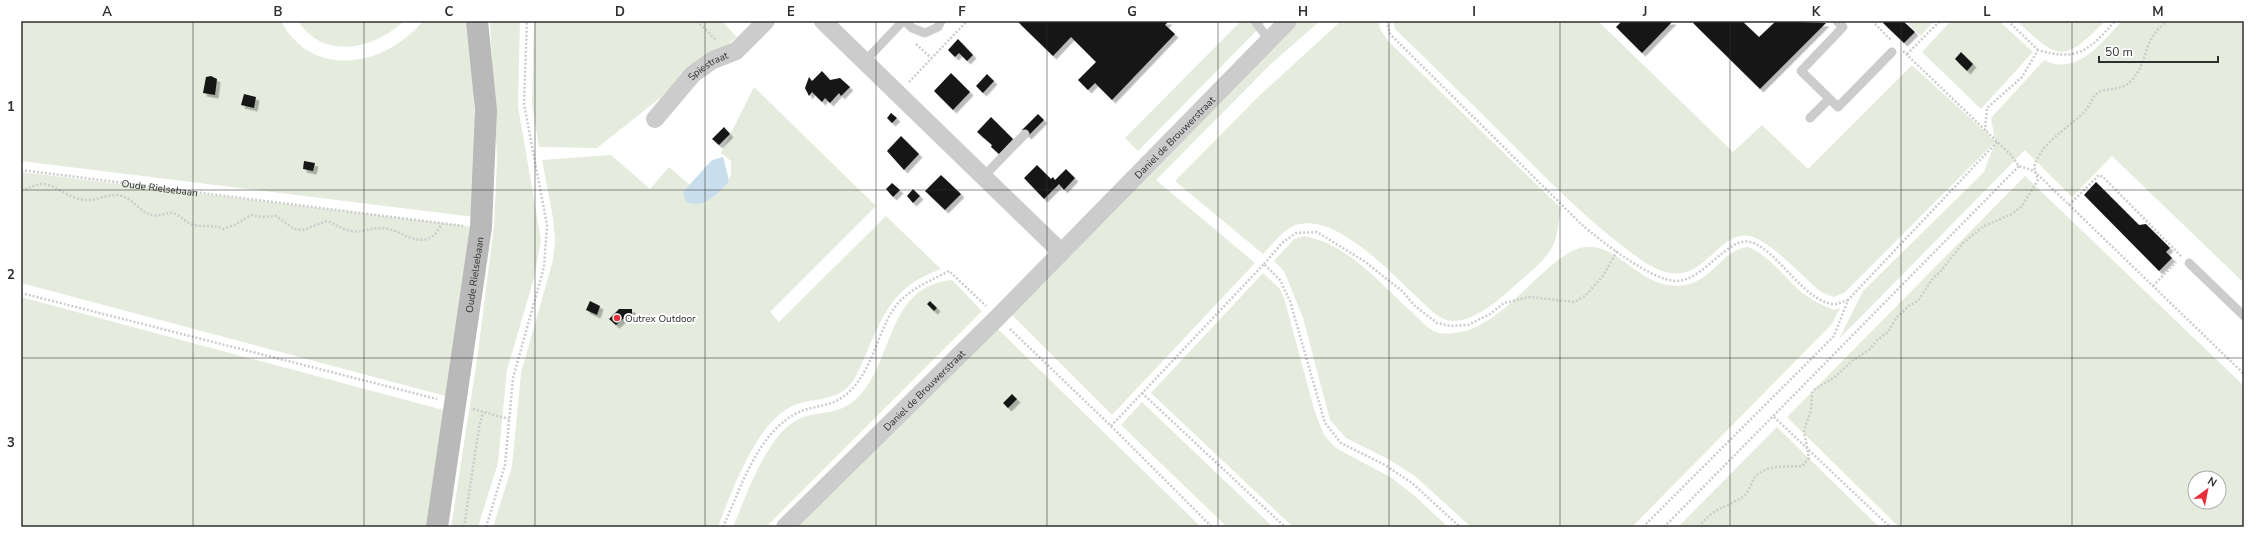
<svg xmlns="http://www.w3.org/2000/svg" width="2265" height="548" font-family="'Nunito Sans',sans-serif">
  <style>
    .green { fill: #e5ecdd; fill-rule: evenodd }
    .water { fill: #c8deec }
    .building { fill: #161616; filter: url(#shadow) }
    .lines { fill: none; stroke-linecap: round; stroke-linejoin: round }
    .path { stroke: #ccc; stroke-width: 2.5; stroke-dasharray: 2 2; stroke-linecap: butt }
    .lane { stroke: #ccc; stroke-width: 9 }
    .street { stroke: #ccc; stroke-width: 18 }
    .secondary { stroke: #b9b9b9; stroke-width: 22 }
    .grid { fill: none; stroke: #2f2f2f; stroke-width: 1; stroke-opacity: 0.55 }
    .poi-dot { fill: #e82f3c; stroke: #fff; stroke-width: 1.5 }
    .labels { text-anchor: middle; stroke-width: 4; stroke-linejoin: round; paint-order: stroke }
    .street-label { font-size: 10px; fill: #2f2f2f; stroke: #fff }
    .poi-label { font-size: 10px; fill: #2f2f2f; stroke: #fff; text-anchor: start }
    .neatline { fill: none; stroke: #2f2f2f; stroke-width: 1.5 }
    .grid-label { font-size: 13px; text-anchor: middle; font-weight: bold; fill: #2f2f2f }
  </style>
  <defs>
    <filter id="shadow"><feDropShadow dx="3.5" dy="3.5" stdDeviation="0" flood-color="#0004"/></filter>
  </defs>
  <rect width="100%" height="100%" fill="#fff"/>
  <path class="green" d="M21 21H281C313 81 386 66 423 21H468L475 118 474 217 21 161Z
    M298 21H404C374 49 324 61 298 21Z
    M490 21H520L518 106 541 240 534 278 507 370 498 463 478 527H451L477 360 494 226 497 159Z
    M534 21H722L737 37 597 148 539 147 532 105Z
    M1241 21H1266L1138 151 1125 138Z
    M1296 21H1320L1272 63 1156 180 1255 263 1112 415 1010 313Z
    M1341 21H1379L1380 29 1388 41 1561 208C1559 218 1558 229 1556 238 1550 259 1527 274 1512 288 1498 301 1473 322 1452 321 1438 320 1427 306 1417 297 1391 273 1339 216 1300 224 1285 226 1273 244 1263 254L1175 181 1259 96Z
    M1393 21H1598L1733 152 1762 125 1808 169 1912 65 1995 141 1991 118 2044 60C2077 77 2102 42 2122 21H2244V283L2112 156 2072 197 2025 150 1839 339 1863 291 1984 172 1995 142 1844 293 1834 297 1823 293C1805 280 1770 240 1750 236 1719 230 1704 283 1666 272 1650 268 1637 257 1624 247 1587 219 1555 187 1522 154 1480 112 1438 70 1395 29Z
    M1905 21H1934L1921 36Z
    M1951 21H1999L2033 52 1981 109 1922 52Z
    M2017 21H2105C2064 63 2059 61 2017 21Z
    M754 87 876 206 770 312 779 322 886 216 941 269C894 286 884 312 866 354 861 365 857 377 849 386 832 403 810 397 790 407 755 426 732 491 718 527H493L512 466 521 373 553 260 555 240 553 218 542 160 611 155 650 189 669 167 690 185 683 192 728 183 731 174V161L721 153Z
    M21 172 473 227 449 397 21 283Z
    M2025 176 2244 386V527H1899L1787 417ZM2195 478H2219V502H2195Z
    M1304 236C1349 244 1380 284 1413 313 1420 320 1430 331 1439 333 1493 341 1532 272 1572 251 1608 233 1630 276 1663 284 1710 295 1718 249 1748 247 1769 255 1784 277 1801 292 1812 300 1822 305 1834 310L1840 308 1832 324 1632 527H1471L1415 476 1388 459 1346 438 1330 420 1303 318 1284 271 1274 261 1294 239Z
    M1263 273 1280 289 1285 301 1314 409 1324 435 1336 448 1392 478 1417 498 1448 527H1293L1151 393Z
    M952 280 982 311 766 527H733C745 498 768 432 799 419 822 409 838 418 860 395 894 359 887 286 952 280Z
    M21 297 447 411 430 527H21Z
    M995 326 1003 334 1201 527H795Z
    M1142 402 1273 527H1227L1121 425Z
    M1777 427 1879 527H1678Z"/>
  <path class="water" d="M723 157 729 180 728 183C715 195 705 209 686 202L683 192 712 160Z"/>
  <path class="building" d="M1017 21H1169L1165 25 1175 34 1112 100 1095 83 1088 90 1078 80 1096 62 1071 37 1053 56Z
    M1622 21H1673L1642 53 1616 27Z
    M1695 21H1742L1759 37 1776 21 1826 23 1760 89 1693 23Z
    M1885 21H1903L1915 32 1904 43 1883 23Z
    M958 39 973 55 967 61 959 53 955 57 948 50Z
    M1961 52 1973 64 1967 71 1955 59Z
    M822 71 830 80 840 78 850 87 841 96 839 93 830 103 825 98 822 102 812 92 809 96 805 88 809 77 812 81Z
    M951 73 970 92 953 110 934 91Z
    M987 74 994 81 983 93 976 86Z
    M211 76 217 79 215 95 203 93 206 77Z
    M244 94 256 97 254 108 241 105Z
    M891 113 897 118 892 123 887 118Z
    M1038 114 1044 120 1028 136 1022 130Z
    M991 117 1013 139 999 154 991 147 992 145 977 132Z
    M724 127 730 134 719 145 712 139Z
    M901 136 919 154 904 170 887 151Z
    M304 161 315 163 313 171 303 169Z
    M1037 165 1051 179 1053 177 1055 180 1066 169 1075 178 1064 190 1059 184 1044 199 1024 178Z
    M941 175 961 194 945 210 925 191Z
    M2096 182 2139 225 2146 224 2170 248 2166 252 2172 258 2159 271 2084 195Z
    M892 183 900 190 893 197 886 189Z
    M913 189 920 196 913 203 907 196Z
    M590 301 600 306 597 315 586 310Z
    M930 301 937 308 934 311 927 304Z
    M619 309H632V319H623L616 325 609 319Z
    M1012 394 1017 399 1008 408 1003 403Z"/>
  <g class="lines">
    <g class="path">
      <path d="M697 21 717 41"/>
      <path d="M1387 21 1390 34 1581 224C1601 241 1651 281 1677 281 1704 280 1728 236 1751 242 1779 251 1806 305 1836 304 1840 303 1844 301 1848 300"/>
      <path d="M1872 21 1892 41"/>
      <path d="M2008 21 2038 50"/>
      <path d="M916 44 931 58"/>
      <path d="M1903 51 2011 155 2019 166 2034 171 2244 374"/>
      <path d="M1907 54 1940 21"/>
      <path d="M909 82 967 21"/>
      <path d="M1985 131 1987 108 2022 77 2038 50C2077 62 2090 50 2115 21"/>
      <path id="s1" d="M21 170 463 226"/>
      <path d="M21 190C28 189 34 185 41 184 55 183 67 199 86 200 98 201 110 192 122 196 134 200 140 212 152 215 159 217 166 212 173 213 179 215 184 220 189 223 200 229 211 223 223 229L235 225 251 215 262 217 276 216 294 229 303 230 327 221C338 225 348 234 362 231 371 229 379 227 389 229 401 232 414 243 427 239 435 237 438 230 442 224"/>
      <path d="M2069 205 2099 175 2103 177 2181 256"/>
      <path d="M1264 264 1282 243 1296 233 1317 232 1364 261 1402 291 1415 306 1437 323 1451 326 1468 325 1490 314 1504 303 1530 297 1574 302 1585 296 1603 276 1617 251"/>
      <path d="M2153 286 2176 262"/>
      <path d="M21 293 437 399"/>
      <path d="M1010 329 1111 426 1264 264 1280 280 1290 301 1325 423 1341 443 1385 465 1412 483 1460 527"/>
      <path d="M1142 393 1285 527"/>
      <path d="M473 409 509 419"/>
      <path d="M1774 417 1890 527"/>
      <path d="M1111 426 1212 527"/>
      <path d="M464 527 479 428 483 412"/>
      <path d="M486 527 505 465 513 378 544 267 547 225 524 104 527 21"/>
      <path d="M723 527C741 488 756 436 795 414 813 404 830 409 848 393 876 367 878 324 900 301 914 287 932 280 949 271L986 306"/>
      <path d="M1643 527 1834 336 1848 300 1997 142"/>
      <path d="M1664 527 2019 166"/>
      <path d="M1699 527C1713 507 1727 508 1744 496 1750 491 1751 482 1755 477 1766 464 1787 467 1802 466L1809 458 1804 431 1811 410 1812 393 1815 389 1834 378 1852 361 1870 349 1876 341 1888 332 1897 317 1910 305 1918 301 1933 278 1940 272 1963 243 1984 226 2012 214 2022 206 2038 180 2034 167C2042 141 2067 130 2085 111 2091 105 2091 97 2099 92 2109 87 2121 91 2130 82 2151 61 2140 40 2168 21"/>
    </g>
    <path class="lane" d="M905 21 912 28 925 33 938 27 941 21
      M1255 21 1269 40
      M1837 21 1843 27 1801 71 1838 107 1892 52
      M865 61 903 21
      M1810 118 1829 99
      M983 177 1025 134
      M2189 263 2244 316"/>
    <g class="street">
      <path d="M823 21 1061 252"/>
      <path id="s2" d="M655 119 693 74 713 60 736 51 766 21"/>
      <path id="s3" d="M785 527 998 317 1288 21"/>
    </g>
    <path class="secondary" id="s4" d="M437 527 481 227 486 110 477 21"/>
  </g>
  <path class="grid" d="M193 21V527M364 21V527M535 21V527M705 21V527M876 21V527M1047 21V527M1218 21V527M1389 21V527M1560 21V527M1730 21V527M1901 21V527M2072 21V527M21 190H2244M21 358H2244"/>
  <circle class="poi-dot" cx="617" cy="318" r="4"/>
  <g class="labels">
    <g class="street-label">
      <text dy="4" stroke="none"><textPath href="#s2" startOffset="76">Spiestraat</textPath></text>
      <text dy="4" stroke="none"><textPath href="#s3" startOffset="551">Daniel de Brouwerstraat</textPath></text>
      <text dy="4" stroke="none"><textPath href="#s1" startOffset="140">Oude Rielsebaan</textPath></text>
      <text dy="4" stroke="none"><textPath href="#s4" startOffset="255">Oude Rielsebaan</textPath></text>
      <text dy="4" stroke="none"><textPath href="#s3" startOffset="195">Daniel de Brouwerstraat</textPath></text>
    </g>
    <g class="poi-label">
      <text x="625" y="322">Outrex Outdoor</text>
    </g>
  </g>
  <rect width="2265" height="548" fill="none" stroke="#ffffff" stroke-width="44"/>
  <g transform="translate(2207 490) rotate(32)"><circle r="19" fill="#ffffff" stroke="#acacac"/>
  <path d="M0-3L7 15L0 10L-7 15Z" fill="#e82f3c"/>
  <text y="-6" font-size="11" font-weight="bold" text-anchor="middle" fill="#2f2f2f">N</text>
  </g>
  <path d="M2099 56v6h119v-6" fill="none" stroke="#2f2f2f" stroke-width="2"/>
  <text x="2105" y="56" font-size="12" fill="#2f2f2f" stroke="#ffffff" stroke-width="3" paint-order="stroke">50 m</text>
  <rect x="22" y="22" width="2221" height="504" class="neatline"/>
  <g class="grid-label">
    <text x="107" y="16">A</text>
    <text x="278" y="16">B</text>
    <text x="449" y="16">C</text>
    <text x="620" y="16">D</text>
    <text x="791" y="16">E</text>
    <text x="962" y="16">F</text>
    <text x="1132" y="16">G</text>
    <text x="1303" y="16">H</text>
    <text x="1474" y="16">I</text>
    <text x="1645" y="16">J</text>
    <text x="1816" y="16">K</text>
    <text x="1987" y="16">L</text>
    <text x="2158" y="16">M</text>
    <text x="11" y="111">1</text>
    <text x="11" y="279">2</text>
    <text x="11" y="447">3</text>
  </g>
</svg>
